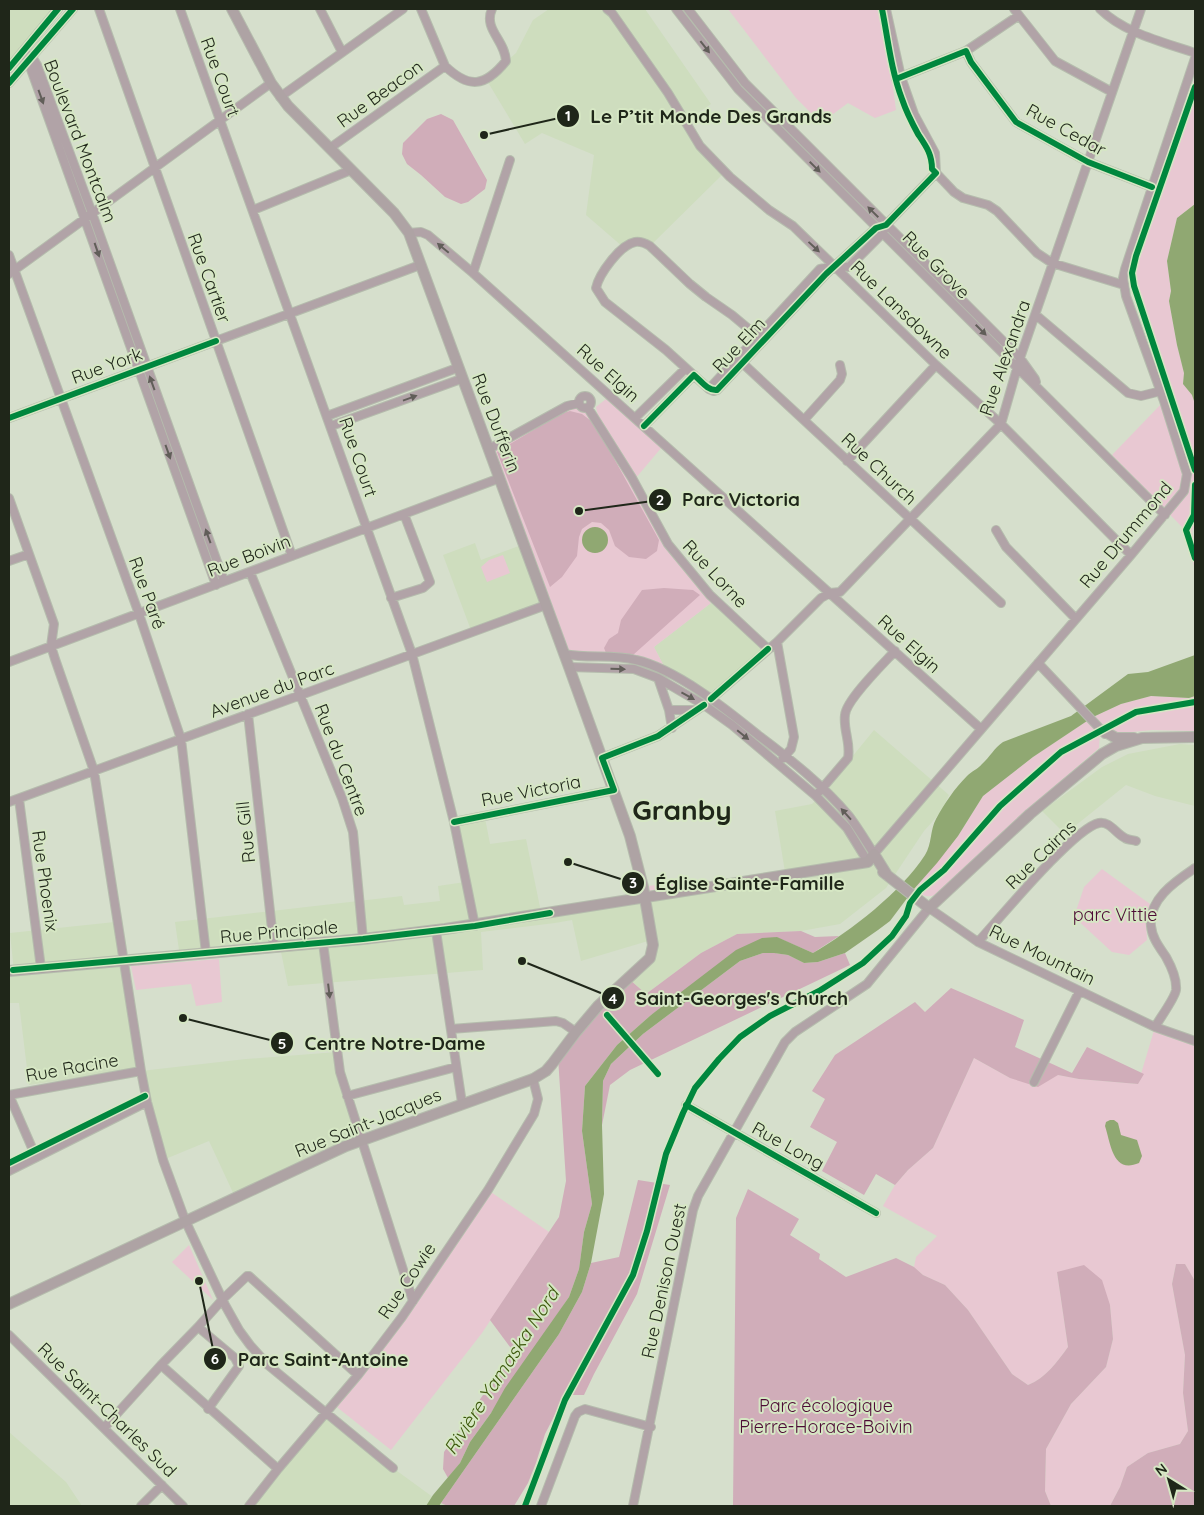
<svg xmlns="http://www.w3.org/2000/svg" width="1204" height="1515" font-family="Quicksand,sans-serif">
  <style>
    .built { fill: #ceddbe }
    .green { fill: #e8c8d2 }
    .forest { fill: #d0adb9 }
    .water { fill: #90a872 }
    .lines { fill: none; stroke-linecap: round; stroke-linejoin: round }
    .minor-casing { stroke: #b5bcad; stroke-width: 10 }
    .major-casing { stroke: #b5bcad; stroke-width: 12 }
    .minor { stroke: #b1a3a7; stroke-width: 8 }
    .major { stroke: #aea3a4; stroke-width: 10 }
    .cycleway-casing { stroke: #d6e7c4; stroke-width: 9 }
    .cycleway { stroke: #00873e; stroke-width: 6 }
    .oneway { fill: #615e59 }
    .labels { text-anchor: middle; stroke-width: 4; stroke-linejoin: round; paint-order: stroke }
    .street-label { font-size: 18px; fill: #1f2619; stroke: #d6e7c4 }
    .park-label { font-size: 18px; fill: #4d0b35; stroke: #d6e7c4 }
    .water-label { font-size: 19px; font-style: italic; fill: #3c580b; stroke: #d6e7c4 }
    .town-label { font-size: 28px; font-weight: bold; fill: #1f2619; stroke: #d6e7c4 }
    .leader { fill: none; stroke: #1f2619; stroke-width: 2 }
    .callout-dot { fill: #1f2619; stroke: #d6e7c4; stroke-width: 2 }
    .mark-label { font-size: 15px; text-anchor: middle; font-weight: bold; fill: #fff }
    .callout-label { font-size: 19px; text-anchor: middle; font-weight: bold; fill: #1f2619; stroke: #d6e7c4; stroke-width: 4; stroke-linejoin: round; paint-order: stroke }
  </style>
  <rect width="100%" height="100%" fill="#d6dfcc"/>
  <path class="built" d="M9 9H58L9 68Z
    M549 9H645L711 104 683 123 699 150 722 175 650 246 643 242 623 247 586 215 594 155 542 133 525 144 486 79 516 53 533 20Z
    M475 543 481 560 524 544 546 605 472 633 443 555Z
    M711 603 764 649 708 694 665 668 654 647Z
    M874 730 949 795 941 812 924 831 886 888 840 924 801 931 737 934 701 953 646 994 629 979 657 949 658 938 581 961 572 920 555 923 481 932 483 970 288 986 281 952 122 965 139 1069 29 1085 19 1003H9V973L14 972 10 933 115 922 120 957 179 950 175 922 402 896 404 905 440 901 438 886 465 882 453 825 485 818 490 844 526 839 541 912 785 872 775 811 812 804 820 796Z
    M1180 744 1195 745V806L1155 796 1126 785 1065 834 1042 811 1102 767 1128 754Z
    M337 1052 361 1140 235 1197 209 1141 163 1160 141 1071 246 1059Z
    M325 1413 393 1468 441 1503 493 1506H249Z
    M9 1432 66 1482 82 1506H9Z"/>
  <path class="green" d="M728 9H878L891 72 896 110 875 118 848 103 821 123 796 98Z
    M1195 77V204L1177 218 1167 261 1171 291 1169 301 1177 345 1184 373 1183 384 1192 395 1195 404V526L1192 531 1195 542V569L1182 527 1112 455 1164 401 1170 397 1130 280V265L1132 258Z
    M606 399 662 447 635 479 598 416 596 407Z
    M567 406 589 413 666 546 711 603 654 647 665 668 635 657 565 654 489 449Z
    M503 555 510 573 487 582 481 567 489 560Z
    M1151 696 1189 698 1195 696V731L1152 730 1121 733H1116L1104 725 1100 730 1099 748 1008 827 939 893C928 899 923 896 914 889L958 836 983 796 1033 757 1093 717 1121 704Z
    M1102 869 1150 904 1146 921 1147 940 1129 955 1112 952 1074 917 1084 887Z
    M679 881V892L645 898 643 887Z
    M219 959 222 1002 196 1006 191 984 136 990 131 966Z
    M1155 1027 1195 1041V1281L1185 1264H1176L1172 1284 1185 1355 1183 1393 1188 1431 1180 1444 1148 1453 1127 1467 1120 1487 1110 1506H1051L1045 1491 1046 1449 1071 1404 1106 1367 1113 1339 1110 1305 1057 1272 1068 1347C1057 1362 1046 1378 1028 1385L1012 1374 968 1310 945 1285 923 1275 914 1267 916 1257 937 1236 883 1206 895 1185 908 1170 933 1148 974 1058 1010 1078 1058 1075 1079 1079 1138 1084Z
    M488 1190 549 1232 482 1333 391 1450 333 1404 358 1375Z
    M189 1245 213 1300 172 1262Z"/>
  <path class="forest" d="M441 114 453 120 487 180 485 189 468 202 461 204 445 197 421 175 407 164 402 154 403 143 427 119Z
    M570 411 582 414 595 424 659 540 657 551 646 559 629 557 615 546 609 530 601 523 592 522 582 529 579 537 577 556 562 577 550 587 497 452 560 414Z
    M664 588 693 590 700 595 633 655 606 653 604 648 609 639 618 633 621 620 642 590Z
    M801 931 815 937 839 936 813 953 776 937 651 1015 617 1045 585 1086 582 1131 592 1204 584 1232 579 1269 569 1297 491 1413 470 1442 460 1463 448 1478 443 1469 444 1452 513 1351 490 1320 559 1217 566 1181 558 1057 629 979 646 994 701 953 737 934Z
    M763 953H775L788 955 804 963 818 962 845 953 850 965 630 1070 610 1085 602 1125 603 1081 611 1064 643 1034 740 961Z
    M951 988 1024 1020 1015 1047 1072 1073 1087 1047 1144 1074 1138 1084 1079 1079 1058 1075 1038 1087 1010 1078 974 1058 933 1148 908 1170 895 1185 876 1174 864 1195 822 1171 837 1142 810 1127 825 1099 812 1091 835 1055 915 1002 925 1012Z
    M638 1180 670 1185 637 1294 594 1374 584 1395H565L545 1434 536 1463 528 1483 514 1506H462C456 1504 449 1508 441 1503L559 1334 582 1292 591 1263 619 1257Z
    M748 1189 799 1219 790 1235 820 1254 819 1259 846 1277 896 1258 914 1267 923 1275 945 1285 968 1310 1012 1374 1028 1385C1046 1378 1057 1362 1068 1347L1057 1272 1084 1265 1102 1280 1110 1305 1113 1339 1106 1367 1071 1404 1046 1449 1045 1491 1051 1506H733L736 1218Z
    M1176 1264H1185L1195 1281V1506H1110L1120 1487 1127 1467 1148 1453 1180 1444 1188 1431 1183 1393 1185 1355 1172 1284Z"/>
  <path class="water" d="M1195 204V404L1192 395 1183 384 1184 373 1177 345 1169 301 1171 291 1167 261 1177 218Z
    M582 540a13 13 0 1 1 26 0a13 13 0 1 1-26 0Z
    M1195 655V696L1189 698 1151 696 1121 704 1093 717 1033 757 983 796 958 836 937 863 914 889 890 921 878 930 845 953 818 962 804 963 788 955 774 953H763L740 961 643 1034 611 1064 603 1081 602 1125 604 1194 591 1263 582 1292 559 1334 441 1503 439 1506H426L433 1495 460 1463 470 1442 491 1413 505 1388 569 1297 579 1269 584 1232 592 1204 582 1131 585 1086 617 1045 651 1015 736 950 762 938 777 937 813 953C851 931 901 892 925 855 932 844 930 830 936 819 945 803 954 789 967 776 972 771 978 769 982 764 990 757 994 748 1003 742L1071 716 1128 674 1148 672Z
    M1110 1120H1114L1118 1123 1121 1135 1137 1140 1142 1156 1139 1163C1113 1174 1111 1145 1105 1126L1106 1122Z"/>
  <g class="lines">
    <g class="minor-casing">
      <path id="minor" d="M99 9 292 556
        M180 9 412 654 454 822 475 926
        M320 9 342 52
        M607 9 612 13 668 93 700 146 730 177 769 210 793 226 936 365 1001 424 1131 555
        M676 9 738 89 1165 515
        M688 9 745 83 1020 358 1035 379 1036 382
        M886 9 901 77 914 114 935 153 936 173 954 192 963 198 988 205 997 211 1037 253 1052 263 1124 285
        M1014 9 1055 61 1112 92
        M1100 9C1124 33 1163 42 1195 53
        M966 51 971 62 1016 122 1088 162 1152 187
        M22 52 32 57 37 65 92 213 224 581
        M23 54 28 61 216 585
        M445 66C469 89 485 87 506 61 505 40 483 29 492 9
        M9 68 58 9
        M896 79 966 51 1018 16
        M9 83 73 9
        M280 97 403 9
        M330 148 445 66 421 9
        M253 210 351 170
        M409 233 421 232 428 235 473 273 981 729
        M9 255 139 614 181 739 206 953
        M473 273 510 160
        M9 274 271 83
        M1036 315 1128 393 1141 396 1161 391
        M763 341 732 315 706 297 690 284 650 246C645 243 641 241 635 242 620 245 599 274 596 288L605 302 666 350 709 389 714 391 717 390 826 274 876 228 886 225
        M737 358 1001 603
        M709 389 820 269 835 266 849 267 883 233 886 225 936 173
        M579 402a6 6 0 1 1 12 0a6 6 0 1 1-12 0Z
        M588 408 632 478 668 544 710 595 768 649
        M327 416 457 368
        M9 418 420 265
        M635 418 686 368
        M804 420 840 380 842 374 840 365
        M331 426 461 379
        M644 426 694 375
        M489 449 567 406 579 403
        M847 461 936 365
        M9 498 54 624 51 646 55 659 94 771 141 1071 147 1102 163 1160 185 1220 225 1305 239 1330 250 1345 268 1365 393 1468
        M996 530 1006 547 1076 619
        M9 561 29 554
        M250 572 342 798 353 832 363 939
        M391 598 423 588 430 582 404 514
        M777 642 794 737 791 749 783 758
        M564 654C588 659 612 654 636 660 676 669 726 709 758 735 790 759 823 785 849 816 858 828 866 841 874 854L1131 555 1184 491 1187 474 1164 401 1126 296 1123 278 1125 269 1195 58
        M9 662 500 478
        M1038 663 1105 734
        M569 667 634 669 658 678 704 705 732 725 816 796 847 828 868 862
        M658 678 669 710 672 728
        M711 699 777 642 821 598 830 593 840 592 1001 424 1020 358 1141 9
        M669 710H695
        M248 714 274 947
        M602 758 658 736 704 705
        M819 792 848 758C851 743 843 730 845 715 846 700 883 664 895 651
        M19 799 41 968
        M9 802 546 605
        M454 822 614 790
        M436 931 462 1103
        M978 942C999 919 1074 828 1099 823 1110 821 1116 834 1125 838 1128 840 1133 840 1136 841
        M323 943 340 1072 413 1301
        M1155 1027C1160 1018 1175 998 1176 990 1177 980 1171 966 1166 957 1160 948 1152 938 1151 926 1148 899 1176 881 1195 868
        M451 1029 556 1021 563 1023 576 1032
        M1034 1082 1079 992
        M9 1095 141 1071
        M9 1095 36 1157
        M347 1096 456 1067
        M686 1105 876 1213
        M9 1171 147 1102
        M198 1327 235 1358 239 1366 208 1409
        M9 1335 183 1506
        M161 1365 278 1469
        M104 1428 161 1365 198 1327 223 1299 247 1276H249L358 1375
        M141 1506 162 1485
        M249 1506 278 1469 358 1375 402 1317 488 1190 534 1114 538 1099 533 1079
        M541 1506 575 1416 578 1412 585 1409 651 1427
        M633 1506 693 1210 698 1196 785 1042 795 1032 867 984 929 908 978 942 1155 1027 1195 1041"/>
    </g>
    <g class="major-casing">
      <path id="major" d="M1102 730 1116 738H1134
        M883 872 929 908 1030 814 1102 754 1116 746 1142 738 1195 737
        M9 971 363 939 445 929 868 862 874 854 887 875
        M9 1304 346 1146 533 1079 546 1071 552 1064 576 1032 598 1006 650 958 653 945 643 887 630 836 569 667 409 233 394 213 288 106 271 83 232 9"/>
    </g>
    <use href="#minor" class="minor"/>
    <use href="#major" class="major"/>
    <g class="cycleway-casing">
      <path id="cycleway" d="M9 68 58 9
        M896 79 966 51 971 62 1016 122 1088 162 1152 187
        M9 83 73 9
        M1195 87 1136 256 1132 273 1134 286 1195 470
        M9 418 216 341
        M644 426 694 375C701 381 708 391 717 390L826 274 876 228 886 225 936 173 932 169C932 154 926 146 918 134 912 123 906 111 902 99 891 70 888 39 882 9
        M1195 485 1194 515 1186 530 1195 558
        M711 699 768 649
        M454 822 614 790 602 758 658 736 704 705
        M13 970 363 939 475 926 550 913
        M607 1015 658 1074
        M686 1105 876 1213
        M9 1163 145 1096
        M525 1506 565 1400 633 1275 647 1231 666 1154 683 1113 695 1088 719 1059 740 1037 770 1016 819 991 863 963 892 936 906 916 910 903 920 890 944 870 1000 806 1061 752 1136 712 1195 702"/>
    </g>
    <use href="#cycleway" class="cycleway"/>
  </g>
  <defs><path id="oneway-solid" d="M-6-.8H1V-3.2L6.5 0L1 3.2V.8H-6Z" transform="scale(1.25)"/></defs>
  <g class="oneway">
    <use href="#oneway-solid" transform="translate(705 47) rotate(52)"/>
    <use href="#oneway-solid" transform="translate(41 97) rotate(70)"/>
    <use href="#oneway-solid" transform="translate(815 167) rotate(45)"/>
    <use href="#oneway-solid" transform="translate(873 212) rotate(-135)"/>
    <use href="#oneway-solid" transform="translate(814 247) rotate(43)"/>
    <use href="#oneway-solid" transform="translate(443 248) rotate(-140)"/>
    <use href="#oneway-solid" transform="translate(97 250) rotate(71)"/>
    <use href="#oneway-solid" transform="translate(981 330) rotate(45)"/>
    <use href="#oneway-solid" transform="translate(152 383) rotate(-110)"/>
    <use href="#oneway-solid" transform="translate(410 398) rotate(-20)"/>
    <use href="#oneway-solid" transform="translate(168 452) rotate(70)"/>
    <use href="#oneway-solid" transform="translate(208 536) rotate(-110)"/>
    <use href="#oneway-solid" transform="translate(618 669) rotate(1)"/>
    <use href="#oneway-solid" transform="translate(688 696) rotate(29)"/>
    <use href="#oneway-solid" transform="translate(743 735) rotate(39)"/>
    <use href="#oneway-solid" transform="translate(846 814) rotate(-132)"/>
    <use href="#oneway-solid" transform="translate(329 991) rotate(83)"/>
  </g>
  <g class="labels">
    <g class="street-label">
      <text transform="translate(220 77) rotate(70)" y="6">Rue Court</text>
      <text transform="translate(380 94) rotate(-36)" y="6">Rue Beacon</text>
      <text transform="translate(1066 130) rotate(29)" y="6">Rue Cedar</text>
      <text transform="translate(80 141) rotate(69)" y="6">Boulevard Montcalm</text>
      <text transform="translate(936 265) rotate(45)" y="6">Rue Grove</text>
      <text transform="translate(209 278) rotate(70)" y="6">Rue Cartier</text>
      <text transform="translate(901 310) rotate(44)" y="6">Rue Lansdowne</text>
      <text transform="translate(739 345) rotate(-47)" y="6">Rue Elm</text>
      <text transform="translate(1005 358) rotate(-71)" y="6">Rue Alexandra</text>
      <text transform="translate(107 366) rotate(-20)" y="6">Rue York</text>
      <text transform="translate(608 373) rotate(42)" y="6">Rue Elgin</text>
      <text transform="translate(496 423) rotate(69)" y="6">Rue Dufferin</text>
      <text transform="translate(358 457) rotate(71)" y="6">Rue Court</text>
      <text transform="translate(879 469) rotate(43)" y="6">Rue Church</text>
      <text transform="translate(1126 535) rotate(-50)" y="6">Rue Drummond</text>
      <text transform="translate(249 556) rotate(-21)" y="6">Rue Boivin</text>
      <text transform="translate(715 574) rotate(47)" y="6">Rue Lorne</text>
      <text transform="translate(147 593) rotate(70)" y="6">Rue Paré</text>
      <text transform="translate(909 644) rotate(42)" y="6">Rue Elgin</text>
      <text transform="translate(272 690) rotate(-20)" y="6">Avenue du Parc</text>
      <text transform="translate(341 760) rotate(69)" y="6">Rue du Centre</text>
      <text transform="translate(531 791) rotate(-11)" y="6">Rue Victoria</text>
      <text transform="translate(246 832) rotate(-96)" y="6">Rue Gill</text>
      <text transform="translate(1041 855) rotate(-44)" y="6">Rue Cairns</text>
      <text transform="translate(45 881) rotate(82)" y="6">Rue Phoenix</text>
      <text transform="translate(279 932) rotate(-5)" y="6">Rue Principale</text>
      <text transform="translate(1042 955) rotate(26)" y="6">Rue Mountain</text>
      <text transform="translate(72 1068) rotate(-10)" y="6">Rue Racine</text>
      <text transform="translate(368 1123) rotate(-22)" y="6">Rue Saint-Jacques</text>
      <text transform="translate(788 1146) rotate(29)" y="6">Rue Long</text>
      <text transform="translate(407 1281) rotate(-56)" y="6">Rue Cowie</text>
      <text transform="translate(664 1281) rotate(-78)" y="6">Rue Denison Ouest</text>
      <text transform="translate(107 1410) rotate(44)" y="6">Rue Saint-Charles Sud</text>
    </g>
    <g class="park-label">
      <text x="1115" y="921">parc Vittie</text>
      <text x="826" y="1412">Parc écologique<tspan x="826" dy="21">Pierre-Horace-Boivin</tspan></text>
    </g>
    <g class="water-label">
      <text transform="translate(501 1371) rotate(-57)" y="7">Rivière Yamaska Nord</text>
    </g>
    <g class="town-label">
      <text x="682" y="820">Granby</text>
    </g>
  </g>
  <path class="leader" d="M484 135L568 116M579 511L660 500M568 862L633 883M522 961L613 998M183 1018L282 1043M199 1281L215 1359"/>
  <g class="callout-dot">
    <circle cx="484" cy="135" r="5"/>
    <circle cx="579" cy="511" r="5"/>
    <circle cx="568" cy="862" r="5"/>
    <circle cx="522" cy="961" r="5"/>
    <circle cx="183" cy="1018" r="5"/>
    <circle cx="199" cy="1281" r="5"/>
    <circle cx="568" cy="116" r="12"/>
    <circle cx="660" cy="500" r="12"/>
    <circle cx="633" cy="883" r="12"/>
    <circle cx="613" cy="998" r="12"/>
    <circle cx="282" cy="1043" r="12"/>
    <circle cx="215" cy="1359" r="12"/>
  </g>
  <g class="mark-label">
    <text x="568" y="121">1</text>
    <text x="660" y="505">2</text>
    <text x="633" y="888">3</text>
    <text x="613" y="1004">4</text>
    <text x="282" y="1049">5</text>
    <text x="215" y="1364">6</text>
  </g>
  <g class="callout-label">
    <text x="711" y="123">Le P’tit Monde Des Grands</text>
    <text x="741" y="506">Parc Victoria</text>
    <text x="750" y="890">Église Sainte-Famille</text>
    <text x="742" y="1005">Saint-Georges's Church</text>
    <text x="395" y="1050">Centre Notre-Dame</text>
    <text x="323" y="1366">Parc Saint-Antoine</text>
  </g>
  <rect width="1204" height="1515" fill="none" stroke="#1f2619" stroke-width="20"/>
  <g transform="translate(1169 1480) rotate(323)" stroke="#d6e7c4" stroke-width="4" paint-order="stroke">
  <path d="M0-4L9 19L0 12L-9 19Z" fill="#1f2619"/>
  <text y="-8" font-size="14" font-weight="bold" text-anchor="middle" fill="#1f2619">N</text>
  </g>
</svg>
